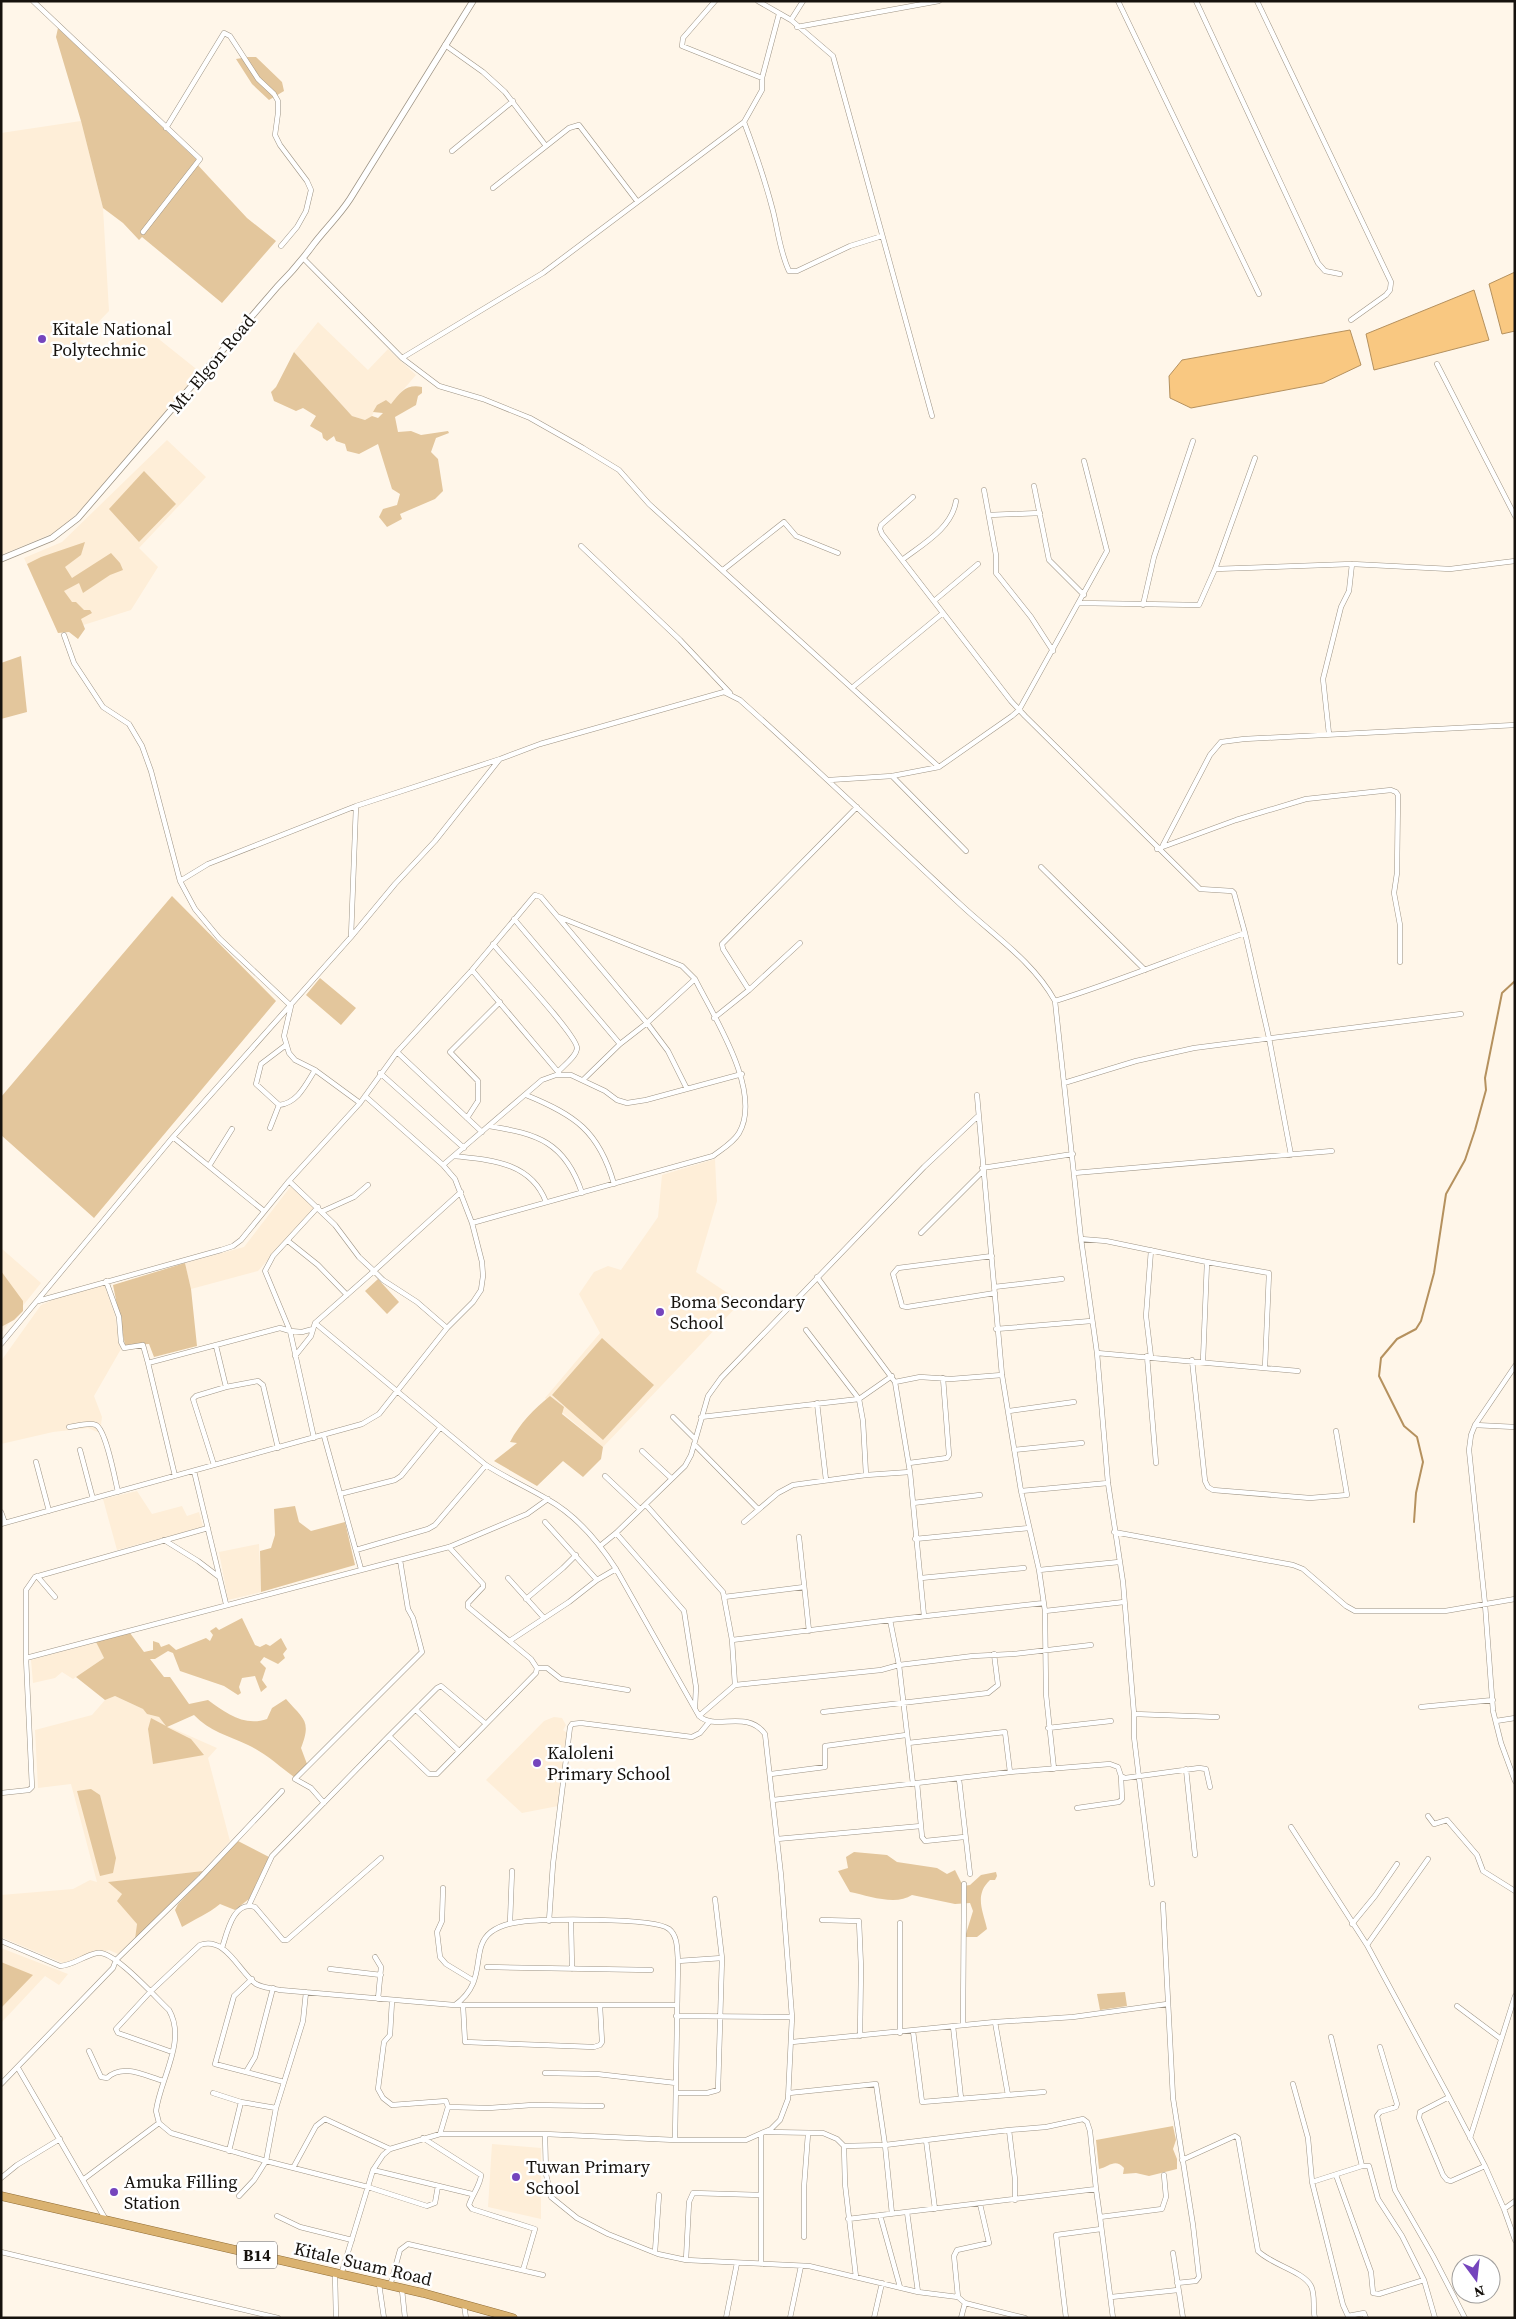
<svg xmlns="http://www.w3.org/2000/svg" width="1516" height="2319" font-family="'Source Serif 4',serif">
  <style>
    .built { fill: #feeed8 }
    .green { fill: #e3c69c }
    .water { fill: #f9c881; stroke: #b5915e }
    .lines { fill: none; stroke-linecap: round; stroke-linejoin: round }
    .stream { stroke: #b5915e; stroke-width: 2 }
    .minor-casing { stroke: #9e9485; stroke-width: 5.5 }
    .tertiary-casing { stroke: #9e9485; stroke-width: 7 }
    .trunk-casing { stroke: #906d36; stroke-width: 9 }
    .minor { stroke: #fff; stroke-width: 4.5 }
    .tertiary { stroke: #fff; stroke-width: 5.5 }
    .trunk { stroke: #dab270; stroke-width: 8 }
    .poi-dot { fill: #7545bd; stroke: #fff; stroke-width: 2 }
    .labels { text-anchor: middle; stroke-width: 5; stroke-linejoin: round; paint-order: stroke }
    .shield { fill: #fff; stroke: #5c5956; stroke-width: 1 }
    .shield-label { font-size: 16px; font-weight: bold; fill: #16120d }
    .poi-label { font-size: 18px; fill: #16120d; stroke: #fff; text-anchor: start }
    .street-label { font-size: 18px; fill: #16120d; stroke: #fff }
  </style>
  <rect width="100%" height="100%" fill="#fff6e9"/>
  <path class="built" d="M81 121 103 208 109 311 80 341 99 353 136 331 150 332 200 372 105 484 61 530 1 555V133Z
    M318 322 368 370 388 349 416 375 391 404 386 400 377 405 372 416 365 420 352 416 294 352Z
    M167 440 206 477 139 548 158 567 131 610 58 633 24 558 62 542Z
    M715 1159 717 1201 696 1272 741 1302 603 1447 545 1398 600 1333 579 1294 594 1272 608 1266 621 1270 658 1217 662 1175Z
    M291 1186 315 1207 258 1271 191 1289 185 1263 244 1247Z
    M1 1248 41 1283 1 1333Z
    M104 1284 115 1315 121 1349 94 1396 102 1417 100 1433 88 1428 53 1432 1 1444V1361L41 1305 69 1293Z
    M137 1491 152 1514 182 1506 187 1516 199 1512 203 1527 117 1550 103 1499Z
    M259 1544 261 1592 228 1600 219 1552Z
    M96 1642 104 1658 73 1679 62 1672 55 1678 33 1683 31 1660Z
    M115 1696 143 1709 147 1714 159 1717 167 1726 217 1748 208 1758 230 1841 203 1871 109 1882 122 1894 118 1901 137 1924 135 1939 118 1954 109 1950 65 1964 1 1937V1895L73 1889 90 1880 97 1882 71 1784 38 1788 35 1730 92 1715 105 1700Z
    M554 1717 562 1718 566 1725 563 1730 567 1733V1737L558 1806 522 1813 486 1780 544 1721Z
    M1 1948 68 1974 59 1985 45 1976 1 2023Z
    M492 2144 541 2148V2219L488 2207Z"/>
  <path class="green" d="M58 28 197 160 195 162 247 218 276 241 222 303 142 237 139 240 123 223 103 208 81 121 56 37Z
    M248 57H256L282 82 284 91 269 100 252 84 236 59Z
    M294 352 352 416 365 420 372 416 378 418 383 413 373 412 377 405 386 400 391 404C401 392 406 384 422 387V393L418 396 416 405 395 417 398 432 411 431 421 435 448 431 449 433 436 438 431 452 438 459 443 491 435 499 400 514 402 519 387 527 379 517 383 509 397 505 400 494 392 489 378 444 359 454 347 451 345 444 336 441 334 436 327 441 323 438 322 433 310 426 316 416 303 408 296 411 274 401 271 392 276 387Z
    M144 471 176 504 139 542 109 509Z
    M85 542 81 555 65 567 72 578 111 553 120 563 123 570 110 575 83 593 79 583 64 591 72 602H76L84 610H90L92 613 81 619 85 629 78 639 69 632 58 633 27 564 41 557Z
    M21 656 27 712 1 719V663Z
    M172 896 276 1001 94 1218 1 1135V1097Z
    M320 978 356 1008 341 1025 306 995Z
    M185 1263 191 1289 197 1346 154 1357 149 1344 125 1345 113 1285Z
    M1 1271 23 1301V1311L14 1320 1 1327Z
    M378 1279 399 1302 387 1314 365 1291Z
    M602 1338 654 1385 603 1440 552 1395Z
    M550 1396 564 1407 562 1414 603 1447 601 1459 583 1477 563 1461 537 1486 494 1461 517 1443 510 1442C520 1423 534 1409 550 1396Z
    M295 1506 299 1522 311 1531 345 1522 355 1565 261 1592 260 1551 271 1548 275 1535 274 1509Z
    M242 1618 255 1645 260 1647 266 1644 270 1646 281 1638 287 1649 283 1654 285 1658 278 1664 264 1657 260 1662 266 1668 262 1680 267 1687 261 1692 255 1676 242 1678 239 1687 241 1693 238 1695 224 1686 180 1671 173 1653 168 1651 155 1659H150L164 1677H170L189 1704 208 1700C226 1713 244 1727 267 1719L272 1708 286 1699C303 1719 312 1720 301 1748L307 1764 294 1777C279 1766 265 1753 248 1745 229 1736 209 1731 194 1715L167 1727 191 1739 204 1755 153 1764 148 1729 151 1718 166 1726 159 1717 147 1714 143 1709 115 1696 105 1700 76 1677 104 1658 96 1642 130 1633 144 1652 153 1650V1641L159 1643 161 1647 169 1644 176 1650 206 1638 210 1641 213 1635 210 1631 216 1627 219 1630Z
    M91 1789 100 1795 116 1858 113 1873 100 1876 77 1791Z
    M238 1841 269 1857 249 1899 235 1910 220 1904C208 1914 195 1919 182 1927L175 1910 178 1904Z
    M854 1852 887 1855 897 1862 937 1868 947 1874 955 1870 963 1886 970 1885 981 1875 996 1872 997 1876 995 1880H990C974 1895 983 1911 987 1929L977 1937H965L973 1911 970 1903 955 1904 912 1895C896 1906 869 1896 850 1892L838 1871 848 1868 846 1857Z
    M203 1871 135 1939 137 1924 117 1901 122 1894 108 1882Z
    M1 1962 33 1975 1 2008Z
    M1125 1992 1127 2006 1100 2010 1097 1994Z
    M1173 2126 1176 2140 1173 2149 1177 2159V2169L1149 2176 1136 2173 1123 2174 1124 2168C1115 2158 1110 2166 1099 2169L1096 2140Z"/>
  <path class="water" d="M1515 272V331L1502 334 1489 284Z
    M1474 290 1489 340 1374 370 1366 334Z
    M1350 330 1361 365 1323 383 1191 408 1170 398 1169 376 1182 360Z"/>
  <g class="lines">
    <path class="stream" d="M1414 1522 1416 1493 1423 1462 1417 1437 1404 1426 1379 1376 1381 1358 1397 1339 1416 1329 1421 1321 1434 1273 1446 1194 1465 1160 1475 1130 1486 1090 1485 1078 1502 993 1515 981"/>
    <g class="minor-casing">
      <path id="minor" d="M33 1 200 159 143 232
        M715 1 683 38 682 46 762 78
        M758 1 791 20 833 56 932 416
        M1118 1 1259 294
        M1196 1 1318 263 1325 271 1340 274
        M1257 1 1391 282 1390 290 1386 295 1351 320
        M779 14 762 78V90L744 122 543 273 402 358 439 386 483 399 530 418 583 448 619 470 649 504 939 767
        M791 20 803 1
        M797 27 939 1
        M445 45 483 72 505 92 546 146
        M744 122C755 151 765 180 773 211 778 231 780 252 789 271H797L850 246 882 236
        M166 128 224 33 230 36 258 79 274 94 278 101V113L275 135 280 145 307 181 311 190 306 211 297 227 281 246
        M452 151 513 101
        M493 188 569 128 579 125 637 201
        M304 259 402 358
        M1437 364 1515 516
        M1034 486 1049 560 1084 595
        M984 490 996 555V573L1031 617 1053 651
        M913 497 881 525 880 529 882 534 1011 701 1025 716 1200 889 1232 891 1234 893 1245 933
        M989 515 1040 513
        M581 546 680 640 730 693
        M902 560C923 544 952 528 956 501
        M1215 569 1352 564 1450 569 1515 561
        M723 570 784 522 796 536 838 553
        M934 601 978 564
        M1079 603 1199 605 1215 569 1255 458
        M1143 605 1154 557 1193 441
        M64 635 74 663 103 707 129 724 142 746 151 771 180 881 195 909 219 938 291 1006 284 1036 289 1053 295 1060 315 1070 360 1103
        M853 687 943 613
        M1329 734 1323 679 1341 607 1349 591 1352 564
        M892 776 966 851
        M829 780 892 776 939 767 1012 716 1019 710 1107 551 1084 461
        M1163 845 1210 755 1221 742 1244 739 1515 725
        M1157 849 1236 820 1306 799 1391 790 1396 792 1398 795 1397 873 1394 893 1400 925V962
        M1041 867 1145 970
        M180 881 208 864 356 806
        M514 919 620 1044
        M351 937 356 806 500 759 540 744 724 692 740 700C815 767 887 836 960 904 993 935 1033 961 1055 1001L1081 1239 1097 1353 1108 1483 1123 1582 1134 1714V1737L1152 1884
        M493 944C505 959 577 1035 577 1048 577 1056 563 1066 558 1072
        M472 970 559 1073
        M749 990 723 949 722 944 857 807
        M1055 1001C1120 981 1181 955 1245 933L1269 1038 1291 1155
        M714 1018 749 990 800 943
        M286 1045 261 1064 256 1084 279 1105C298 1103 306 1084 315 1070
        M397 1052 482 1132
        M380 1073 464 1148
        M1064 1083 1136 1061 1194 1048 1461 1014
        M687 1089 668 1051 647 1023 695 979
        M526 1095C575 1115 599 1131 614 1184
        M977 1095 1002 1375 1021 1491 1039 1570 1045 1611 1046 1694 1054 1769
        M467 1118 478 1101V1081L450 1052 500 1002
        M489 1126C538 1134 565 1142 582 1193
        M270 1128 279 1105
        M173 1137 264 1211
        M454 1156C491 1160 531 1162 546 1202
        M443 1165 542 1080 556 1075H571L605 1091 617 1100 627 1103 646 1100 742 1074
        M209 1166 232 1129
        M982 1168 1073 1154
        M1074 1173 1332 1151
        M289 1181 335 1225 359 1257 374 1271 461 1192
        M323 1211 354 1197 368 1185
        M472 1223 713 1156C722 1149 733 1143 739 1133 763 1092 714 1017 695 979L682 966 559 917
        M921 1233 982 1172
        M1081 1239 1106 1241 1207 1262 1269 1273 1265 1367
        M288 1241 318 1265 347 1295
        M992 1256 898 1268 893 1274 901 1302 902 1306 907 1307 995 1293
        M817 1277 895 1382 910 1472 924 1616
        M106 1281 119 1317 121 1342 124 1348 143 1345 148 1363
        M994 1287 1062 1279
        M38 1301 221 1250 233 1246 241 1240 289 1181 360 1103 397 1052 472 970 535 895 541 897 647 1023 620 1044 583 1080
        M315 1323 486 1465C506 1478 527 1487 547 1499 576 1515 598 1541 616 1569L699 1716C716 1731 747 1709 765 1734L781 1875 792 2017 788 2099 780 2120 771 2129 746 2140H675L545 2134H440L390 2149 383 2155 373 2170 341 2275
        M313 1329 302 1332 290 1331 265 1271 273 1256 318 1207
        M996 1329 1091 1321
        M806 1330 859 1399 892 1376
        M1 1344 173 1137 351 937 395 884 435 841 499 760
        M216 1346 226 1387
        M1097 1353 1298 1371
        M295 1356 311 1336 315 1323 374 1271 383 1280 417 1302 447 1328
        M1147 1356 1156 1463
        M1151 1357 1146 1316 1151 1250
        M1192 1360 1205 1481 1208 1487 1213 1490 1310 1498 1347 1495 1336 1431
        M1203 1361 1207 1262
        M1515 1366 1475 1425 1471 1435 1469 1450 1485 1604 1493 1711 1501 1743 1515 1781
        M895 1382 920 1377 951 1379 1002 1375
        M817 1403 826 1480
        M1009 1411 1074 1402
        M673 1417 695 1439
        M701 1417 859 1399 863 1421 866 1475
        M1475 1425 1515 1427
        M69 1427C77 1426 89 1422 96 1425 106 1430 115 1479 118 1492
        M324 1436 361 1569
        M694 1444 758 1509
        M80 1450 93 1499
        M1014 1450 1082 1443
        M642 1451 671 1478
        M36 1462 49 1511
        M909 1463 947 1458 949 1455 943 1378
        M214 1465 193 1399 196 1396 226 1387 258 1381 263 1385 278 1448
        M194 1471 226 1604
        M175 1476 148 1363 280 1328 290 1331 314 1438
        M605 1476 640 1509
        M1021 1491 1108 1483
        M340 1494 395 1480 401 1476 440 1428
        M913 1503 980 1495
        M646 1505 723 1592 732 1640 890 1620 1044 1603
        M1 1512 5 1523
        M545 1522 597 1580
        M744 1522 778 1493 793 1485 866 1475 910 1472
        M1 1524 362 1424 379 1414 447 1328 473 1302 481 1290 483 1276 482 1262 472 1223 455 1179 443 1165 365 1096
        M1114 1532 1293 1565 1303 1569 1346 1606 1355 1611H1445L1515 1599
        M616 1533 684 1611 696 1687 695 1708
        M799 1537 809 1631
        M915 1539 1029 1528
        M164 1540 198 1561 219 1577
        M600 1546 616 1533 685 1466 691 1455 708 1396 721 1378 924 1167 977 1117
        M449 1547 483 1584V1587L468 1603V1607L531 1659 537 1668 536 1673 437 1774H429L389 1736 437 1688 441 1686 485 1723
        M356 1550 428 1529 435 1525 486 1465
        M1039 1570 1119 1562
        M37 1576 55 1597
        M508 1578 544 1618
        M921 1578 1024 1568
        M724 1597 804 1587
        M526 1599 563 1568 576 1555
        M1045 1611 1124 1602
        M890 1620 899 1665 913 1784
        M511 1640 569 1602 597 1580 616 1569
        M26 1658V1590L35 1577 208 1528
        M537 1668H547L561 1679 628 1690
        M735 1685 881 1670 899 1665 973 1656 1013 1654 1091 1645
        M1421 1707 1493 1700
        M416 1710 459 1751
        M823 1712 988 1693 998 1685 994 1654
        M1134 1714 1217 1717
        M699 1716 735 1685 732 1640
        M1496 1721 1515 1718
        M1048 1728 1111 1721
        M908 1743 1005 1732 1010 1772
        M1186 1769 1195 1855
        M771 1774 825 1767V1746L906 1735
        M959 1779 970 1874
        M1 1793 29 1790 32 1787 26 1658 449 1547 527 1514 548 1499
        M773 1800 1010 1772 1110 1764 1118 1767 1121 1776 1125 1778 1199 1768 1206 1769 1210 1787
        M324 1803 311 1788 295 1779 422 1652 413 1618 408 1609 400 1560
        M1077 1808 1119 1802 1122 1799 1121 1776
        M1428 1816 1434 1824 1447 1820 1477 1855 1483 1871 1515 1891
        M921 1826 922 1837 925 1841 964 1837
        M1291 1827 1367 1945 1449 2097 1485 2166 1504 2209 1515 2240
        M777 1839 921 1826 917 1783
        M443 1888 442 1921 437 1932 440 1957 446 1964 474 1981
        M715 1899 722 1958
        M1163 1904 1173 2098 1193 2225 1199 2277 1196 2281 1177 2283
        M249 1905 272 1856 389 1736
        M822 1920 859 1921 861 1967 860 2036
        M549 1921 553 1864 570 1727 572 1724 581 1723 692 1737 700 1733 710 1721
        M571 1921 572 1969
        M510 1923 512 1871
        M900 1923V2033
        M1352 1924 1375 1896 1397 1864
        M1 1941 60 1966C74 1965 83 1956 97 1953 113 1949 156 1998 169 2010 187 2041 160 2079 156 2111L159 2123 171 2133 266 2161 368 2187 427 2206 435 2203 438 2186
        M1367 1945 1428 1859
        M222 1948C227 1933 233 1900 255 1907L283 1940H287L381 1858
        M375 1957 381 1967 378 1999
        M487 1967 651 1970
        M330 1969 381 1975
        M252 1979 234 1996 215 2064 284 2082
        M392 2001 390 2035 384 2042 378 2089 383 2098 392 2105 446 2101 448 2107 440 2134
        M455 2005C489 1981 469 1949 491 1932 499 1926 510 1923 520 1922 543 1919 654 1917 669 1929 678 1936 677 1950 678 1961L675 2140
        M463 2005 465 2042 594 2047 600 2045 602 2042 600 2006
        M1457 2006 1501 2039
        M676 2016 792 2017
        M995 2022 1008 2095
        M963 2025 964 1884
        M953 2026 961 2098
        M913 2031 922 2102 1044 2092
        M1331 2037 1362 2166H1369L1378 2199 1402 2236 1424 2280 1435 2318
        M792 2042 995 2022 1073 2017 1167 2004
        M1380 2047 1397 2104 1396 2107 1380 2112 1377 2116 1395 2190 1433 2256 1465 2318
        M89 2051 101 2077 107 2078C123 2063 145 2076 164 2081
        M172 2052 118 2033 116 2029 150 1992 200 1945C226 1936 239 1972 256 1984 263 1988 273 1988 280 1990L454 2005H676
        M18 2068 106 2220
        M246 2072 255 2057 273 1988
        M545 2073 597 2074 676 2083
        M1 2084 113 1968 116 1960 201 1877 282 1791
        M1293 2084 1308 2138 1312 2182 1343 2305 1348 2316 1364 2313 1366 2318
        M213 2093 241 2102 276 2108
        M676 2093H707L718 2090 722 1958 678 1961
        M789 2093 876 2084 885 2145 892 2214
        M1449 2097 1420 2112 1419 2118 1443 2175 1447 2180 1451 2181 1485 2166
        M448 2107 489 2108 532 2105 602 2106
        M1009 2130 1046 2127 1083 2119 1087 2122 1090 2131 1096 2189
        M767 2132 823 2133 837 2139 844 2146
        M545 2134 546 2174 551 2197 577 2218 608 2234 658 2254 686 2260 809 2266 918 2292 958 2297 965 2303 1025 2318
        M761 2135V2264
        M423 2138 481 2175C481 2184 472 2195 469 2205L472 2209 535 2229 523 2270
        M1470 2138 1515 1996
        M926 2140 935 2209
        M844 2146 885 2145 1009 2130 1015 2179V2200
        M844 2146 845 2184 856 2277
        M229 2151 241 2102
        M1182 2160 1235 2136 1238 2138 1258 2251C1272 2265 1303 2271 1311 2286 1316 2296 1312 2308 1315 2318
        M293 2168 316 2126 325 2119 390 2149
        M373 2170 472 2194
        M1336 2175 1371 2272 1373 2293 1379 2294 1424 2280
        M1 2178 17 2165 60 2139
        M84 2179 159 2123
        M1312 2182 1362 2166
        M239 2196 254 2180 266 2161 276 2108 303 2021 306 1992
        M1504 2209 1515 2201
        M907 2212 918 2292
        M880 2215 900 2287
        M277 2216 300 2227 352 2240
        M848 2219 1096 2189 1100 2217
        M804 2237V2187L808 2134
        M1 2252 278 2318
        M655 2252 659 2195
        M1173 2253 1183 2318
        M686 2260 689 2202 693 2193 761 2195
        M335 2274 336 2318
        M379 2284 384 2318
        M390 2286 400 2250 408 2244 543 2275
        M402 2290 405 2318
        M958 2297 954 2256 957 2250 989 2243 980 2204
        M1111 2297 1178 2290
        M464 2304 466 2318
        M726 2318 737 2263
        M790 2318 801 2266
        M874 2318 882 2283
        M961 2318 965 2303
        M1066 2318 1056 2235 1101 2229
        M1113 2318 1100 2217 1162 2209 1166 2197 1164 2175"/>
    </g>
    <g class="tertiary-casing">
      <path id="tertiary" d="M1 559 52 538 78 518 277 287C291 273 302 260 313 245 325 229 339 216 350 199L473 1"/>
    </g>
    <g class="trunk-casing">
      <path id="trunk" d="M1 2196 423 2293 513 2318"/>
    </g>
    <use href="#minor" class="minor"/>
    <use href="#tertiary" class="tertiary"/>
    <use href="#trunk" class="trunk"/>
  </g>
  <g class="poi-dot">
    <circle cx="42" cy="339" r="5"/>
    <circle cx="660" cy="1312" r="5"/>
    <circle cx="537" cy="1763" r="5"/>
    <circle cx="516" cy="2177" r="5"/>
    <circle cx="114" cy="2192" r="5"/>
  </g>
  <g class="labels">
    <rect class="shield" x="237" y="2241.5" width="40" height="27" rx="4"/>
    <g class="shield-label">
      <text x="257" y="2261">B14</text>
    </g>
    <g class="poi-label">
      <text x="52" y="335">Kitale National<tspan x="52" dy="21">Polytechnic</tspan></text>
      <text x="670" y="1308">Boma Secondary<tspan x="670" dy="21">School</tspan></text>
      <text x="547" y="1759">Kaloleni<tspan x="547" dy="21">Primary School</tspan></text>
      <text x="526" y="2173">Tuwan Primary<tspan x="526" dy="21">School</tspan></text>
      <text x="124" y="2188">Amuka Filling<tspan x="124" dy="21">Station</tspan></text>
    </g>
    <g class="street-label">
      <text transform="translate(212 364) rotate(-50)" y="6">Mt. Elgon Road</text>
      <text transform="translate(363 2264) rotate(13)" y="6">Kitale Suam Road</text>
    </g>
  </g>
  <rect width="1516" height="2319" fill="none" stroke="#16120d" stroke-width="5"/>
  <g transform="translate(1476 2279) rotate(165)"><circle r="24" fill="#ffffff" stroke="#a2a09e"/>
  <path d="M0-4L9 19L0 12L-9 19Z" fill="#7545bd"/>
  <text y="-8" font-size="14" font-weight="bold" text-anchor="middle" fill="#16120d">N</text>
  </g>
</svg>
